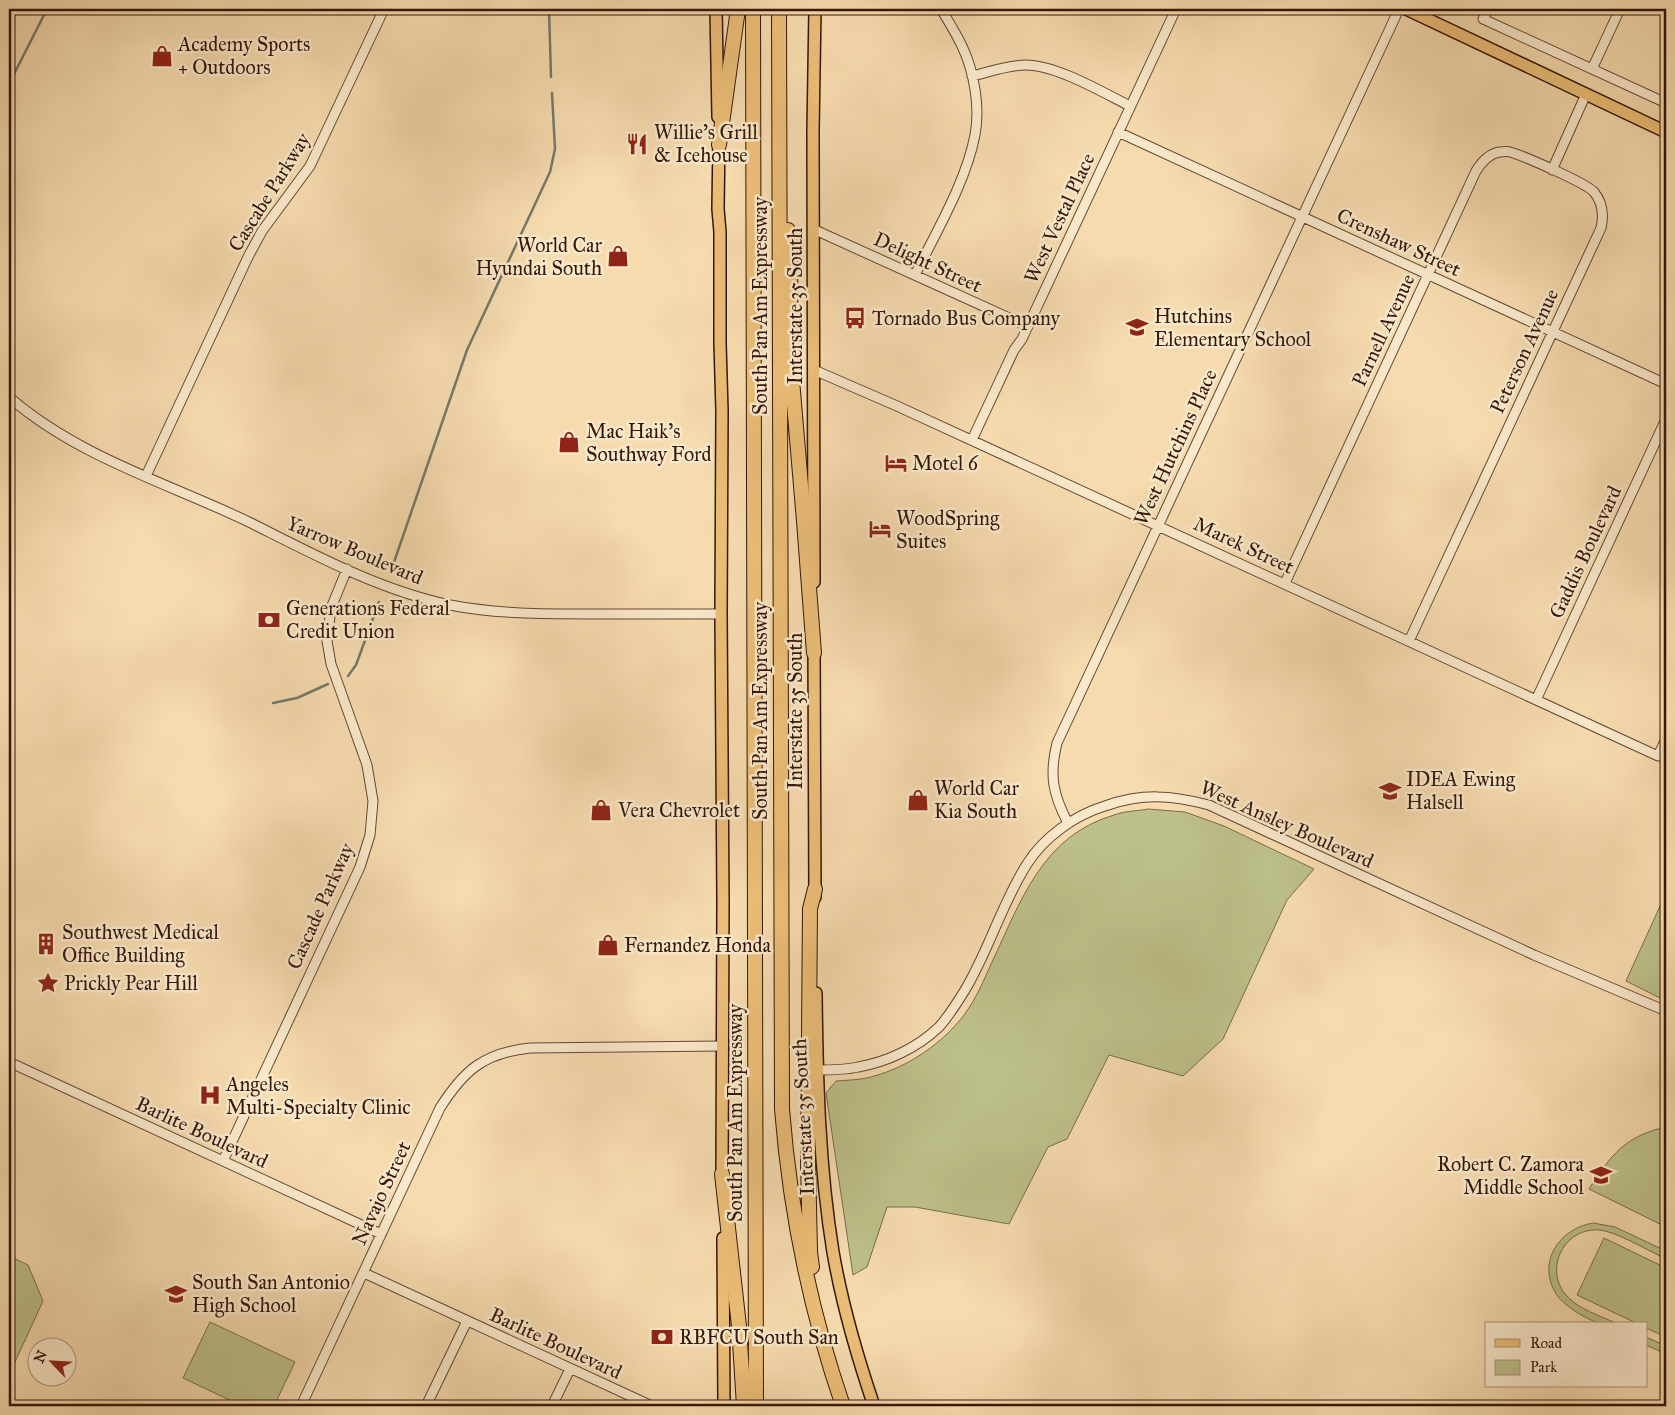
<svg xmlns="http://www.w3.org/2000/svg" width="1675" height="1415" font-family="'IM FELL Great Primer',serif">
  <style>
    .green { fill: #bdc089; stroke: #796b4a }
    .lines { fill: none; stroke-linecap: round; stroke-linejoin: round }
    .stream { stroke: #73796a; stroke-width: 2.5 }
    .minor-casing { stroke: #654733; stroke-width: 11 }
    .major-casing { stroke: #35160a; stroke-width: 14 }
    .highway-casing { stroke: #35160a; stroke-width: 16 }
    .minor { stroke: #f9e8ca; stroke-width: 9 }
    .major { stroke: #ebbe77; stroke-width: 11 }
    .highway { stroke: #ebbe77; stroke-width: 14 }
    .labels { text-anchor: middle; stroke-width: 5; stroke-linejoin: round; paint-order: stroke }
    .poi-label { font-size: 20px; fill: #35160a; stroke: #f9e8ca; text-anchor: start }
    .street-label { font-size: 20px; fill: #35160a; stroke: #f9e8ca }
  </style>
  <rect width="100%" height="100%" fill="#f6dbae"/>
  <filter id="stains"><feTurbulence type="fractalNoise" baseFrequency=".004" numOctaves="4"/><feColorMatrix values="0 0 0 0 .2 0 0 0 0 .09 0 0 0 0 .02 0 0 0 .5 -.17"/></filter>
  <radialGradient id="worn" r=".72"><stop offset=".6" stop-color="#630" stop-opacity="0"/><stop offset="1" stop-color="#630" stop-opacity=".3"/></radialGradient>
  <path class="green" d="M1148 809 1185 812 1224 826 1314 869 1287 900 1223 1039 1183 1076 1109 1055 1067 1139 1048 1147 1009 1224 915 1207H887L867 1267 853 1275 826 1093 836 1081C848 1080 862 1080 874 1076 908 1067 943 1043 964 1015 976 999 984 980 992 962 1021 901 1042 836 1114 815 1124 811 1137 811 1148 809Z
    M1666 893V1001L1626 981Z
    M1666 1127V1227L1589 1189C1611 1155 1625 1136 1666 1127Z
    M1593 1223 1615 1227 1666 1251V1259C1649 1251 1617 1232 1600 1230 1565 1227 1544 1267 1565 1294 1577 1309 1601 1316 1618 1324 1613 1324 1607 1325 1603 1324 1590 1322 1564 1306 1557 1295 1536 1264 1558 1229 1593 1223Z
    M1604 1238 1666 1268V1337L1646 1328V1324H1638L1577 1295Z
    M9 1256 28 1265 43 1301 9 1375Z
    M210 1322 295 1362 274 1406H242L183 1378Z
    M1646 1337 1666 1346V1354L1646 1345Z"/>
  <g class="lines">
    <path class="stream" d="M549 9 551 77
      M9 84 47 9
      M391 571 467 350 550 172 555 149 552 93
      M348 676 356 665 379 602
      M273 703 297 698 328 684"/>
    <g class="minor-casing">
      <path id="minor" d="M1488 9 1483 19 1666 103
        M1592 69 1620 9
        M972 76C989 72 1008 65 1026 65 1056 65 1102 92 1130 106
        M1118 132 1666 384
        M1552 170 1586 94
        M813 229 1027 326
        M915 275C936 232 966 182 975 135 979 113 976 88 970 67 964 46 952 27 941 9
        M814 370 897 406 1658 756 1666 739
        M9 397C78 457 168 483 249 522 313 554 379 590 450 605 496 614 543 614 591 614 634 614 677 614 721 614
        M972 440 1014 350 1022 339 1176 9
        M146 476 248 257 262 231 310 166 384 9
        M1285 583 1476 171C1481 163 1489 154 1499 152 1503 152 1507 151 1510 152 1524 156 1586 183 1594 192 1603 203 1604 215 1601 228L1409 641
        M1536 700 1666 419
        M1068 823C1053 795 1049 775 1057 743L1399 9
        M9 1062 381 1234
        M817 1070C830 1070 845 1070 858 1067 887 1062 917 1048 939 1027 949 1016 957 1003 965 990 989 950 1002 903 1027 864 1044 837 1075 815 1105 806 1142 793 1171 795 1209 805L1534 955 1666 1011
        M223 1161 360 867 370 835 373 801 367 765 331 664 327 641 331 608 347 569
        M364 1273 652 1406
        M301 1406 440 1108C464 1070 484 1053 530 1048L722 1046
        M426 1406 467 1321
        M552 1406 570 1369"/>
    </g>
    <g class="major-casing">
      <path id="major" d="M716 9 718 117
        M1406 9 1666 132
        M719 138 718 209 720 232V343L722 411 721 614 723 899 722 1182
        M814 582 813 131 815 9
        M814 645 815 897
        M816 993C817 1080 819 1166 833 1252 842 1304 857 1356 874 1406
        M723 1238 724 1406"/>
    </g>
    <g class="highway-casing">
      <path id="highway" d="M753 9 756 1406
        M779 9 782 1109C790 1211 810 1310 843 1406
        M719 145 738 9
        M788 230 790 250 791 368 804 521 814 653
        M722 1174 739 1326 744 1406
        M812 1267 810 1252 808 1160 810 909 815 889"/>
    </g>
    <use href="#minor" class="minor"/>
    <use href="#major" class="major"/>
    <use href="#highway" class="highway"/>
  </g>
  <defs>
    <g id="shop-bare" transform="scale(1.725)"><path d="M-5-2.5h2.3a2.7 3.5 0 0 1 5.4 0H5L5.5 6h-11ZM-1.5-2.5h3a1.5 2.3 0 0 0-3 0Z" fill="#8f2418" stroke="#f9e8ca" stroke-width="2.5" paint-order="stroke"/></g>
    <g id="restaurant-bare" transform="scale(1.725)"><path d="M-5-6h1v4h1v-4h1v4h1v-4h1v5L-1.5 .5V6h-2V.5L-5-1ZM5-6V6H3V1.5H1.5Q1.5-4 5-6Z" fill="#8f2418" stroke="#f9e8ca" stroke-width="2.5" paint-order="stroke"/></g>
    <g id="bus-bare" transform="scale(1.725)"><path d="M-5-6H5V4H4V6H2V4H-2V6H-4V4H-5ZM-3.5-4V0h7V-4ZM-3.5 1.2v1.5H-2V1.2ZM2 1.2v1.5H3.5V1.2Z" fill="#8f2418" stroke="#f9e8ca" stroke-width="2.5" paint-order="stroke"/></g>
    <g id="school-bare" transform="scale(1.725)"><path d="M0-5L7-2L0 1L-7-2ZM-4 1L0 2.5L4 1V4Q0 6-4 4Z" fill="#8f2418" stroke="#f9e8ca" stroke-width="2.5" paint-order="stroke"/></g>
    <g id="hotel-bare" transform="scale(1.725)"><path d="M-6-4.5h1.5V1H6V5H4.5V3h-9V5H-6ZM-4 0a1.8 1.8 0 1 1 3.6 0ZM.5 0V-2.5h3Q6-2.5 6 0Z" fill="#8f2418" stroke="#f9e8ca" stroke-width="2.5" paint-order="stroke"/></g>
    <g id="bank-bare" transform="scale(1.725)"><path d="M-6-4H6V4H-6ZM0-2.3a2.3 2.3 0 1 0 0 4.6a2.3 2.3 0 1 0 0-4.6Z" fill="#8f2418" stroke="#f9e8ca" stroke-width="2.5" paint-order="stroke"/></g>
    <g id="building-bare" transform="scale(1.725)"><path d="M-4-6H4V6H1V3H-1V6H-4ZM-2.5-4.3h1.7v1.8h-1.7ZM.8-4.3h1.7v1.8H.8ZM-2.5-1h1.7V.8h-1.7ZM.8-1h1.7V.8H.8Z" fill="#8f2418" stroke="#f9e8ca" stroke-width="2.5" paint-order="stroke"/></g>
    <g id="sight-bare" transform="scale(1.725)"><path d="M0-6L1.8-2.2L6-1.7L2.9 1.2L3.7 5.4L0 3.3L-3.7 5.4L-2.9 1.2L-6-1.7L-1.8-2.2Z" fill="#8f2418" stroke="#f9e8ca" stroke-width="2.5" paint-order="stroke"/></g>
    <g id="hospital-bare" transform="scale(1.725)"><path d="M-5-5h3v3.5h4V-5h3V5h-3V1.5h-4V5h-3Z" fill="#8f2418" stroke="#f9e8ca" stroke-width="2.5" paint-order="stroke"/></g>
  </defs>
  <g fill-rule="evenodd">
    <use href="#shop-bare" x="162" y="56"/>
    <use href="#restaurant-bare" x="637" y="144"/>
    <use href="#shop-bare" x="618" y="256"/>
    <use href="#bus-bare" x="855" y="318"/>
    <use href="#school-bare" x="1137" y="327"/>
    <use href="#shop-bare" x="569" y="442"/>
    <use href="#hotel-bare" x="896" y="463"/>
    <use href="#hotel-bare" x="880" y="529"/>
    <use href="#bank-bare" x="269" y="620"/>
    <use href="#school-bare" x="1390" y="791"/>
    <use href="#shop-bare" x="918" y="800"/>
    <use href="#shop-bare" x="601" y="810"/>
    <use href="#building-bare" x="46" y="944"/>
    <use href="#shop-bare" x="608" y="945"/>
    <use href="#sight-bare" x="48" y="983"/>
    <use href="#hospital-bare" x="210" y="1095"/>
    <use href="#school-bare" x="1601" y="1175"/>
    <use href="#school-bare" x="176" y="1294"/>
    <use href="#bank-bare" x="662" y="1337"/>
  </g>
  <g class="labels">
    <g class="poi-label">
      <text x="178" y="51">Academy Sports<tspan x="178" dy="23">+ Outdoors</tspan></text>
      <text x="654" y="139">Willie's Grill<tspan x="654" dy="23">&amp; Icehouse</tspan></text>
      <text x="602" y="252" text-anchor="end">World Car<tspan x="602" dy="23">Hyundai South</tspan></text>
      <text x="1154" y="323">Hutchins<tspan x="1154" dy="23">Elementary School</tspan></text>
      <text x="872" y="325">Tornado Bus Company</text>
      <text x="586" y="438">Mac Haik's<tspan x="586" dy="23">Southway Ford</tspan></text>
      <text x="912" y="470">Motel 6</text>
      <text x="896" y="525">WoodSpring<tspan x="896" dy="23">Suites</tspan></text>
      <text x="286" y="615">Generations Federal<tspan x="286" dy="23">Credit Union</tspan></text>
      <text x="1406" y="786">IDEA Ewing<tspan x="1406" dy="23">Halsell</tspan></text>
      <text x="934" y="795">World Car<tspan x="934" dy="23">Kia South</tspan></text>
      <text x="618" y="817">Vera Chevrolet</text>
      <text x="62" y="939">Southwest Medical<tspan x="62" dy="23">Office Building</tspan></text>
      <text x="624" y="952">Fernandez Honda</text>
      <text x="64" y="990">Prickly Pear Hill</text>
      <text x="226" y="1091">Angeles<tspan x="226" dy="23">Multi-Specialty Clinic</tspan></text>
      <text x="1584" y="1171" text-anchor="end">Robert C. Zamora<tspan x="1584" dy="23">Middle School</tspan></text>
      <text x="192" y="1289">South San Antonio<tspan x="192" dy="23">High School</tspan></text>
      <text x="679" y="1344">RBFCU South San</text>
    </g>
    <g class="street-label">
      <text transform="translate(269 192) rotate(-58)" y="7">Cascabe Parkway</text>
      <text transform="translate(1059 218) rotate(-65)" y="7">West Vestal Place</text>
      <text transform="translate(1399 242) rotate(25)" y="7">Crenshaw Street</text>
      <text transform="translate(928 262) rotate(25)" y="7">Delight Street</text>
      <text transform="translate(760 306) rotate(-90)" y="7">South Pan Am Expressway</text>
      <text transform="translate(795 306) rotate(-90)" y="7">Interstate 35 South</text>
      <text transform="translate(1383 330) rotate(-65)" y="7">Parnell Avenue</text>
      <text transform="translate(1524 351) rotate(-65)" y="7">Peterson Avenue</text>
      <text transform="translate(1175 447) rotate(-65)" y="7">West Hutchins Place</text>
      <text transform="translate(1244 545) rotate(25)" y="7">Marek Street</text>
      <text transform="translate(355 550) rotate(23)" y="7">Yarrow Boulevard</text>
      <text transform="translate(1585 552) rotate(-65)" y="7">Gaddis Boulevard</text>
      <text transform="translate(760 711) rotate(-90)" y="7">South Pan Am Expressway</text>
      <text transform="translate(795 711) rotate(-90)" y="7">Interstate 35 South</text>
      <text transform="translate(1287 824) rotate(24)" y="7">West Ansley Boulevard</text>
      <text transform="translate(320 906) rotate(-66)" y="7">Cascade Parkway</text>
      <text transform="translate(735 1113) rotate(-90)" y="7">South Pan Am Expressway</text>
      <text transform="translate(803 1117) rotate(-93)" y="7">Interstate 35 South</text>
      <text transform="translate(202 1132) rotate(25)" y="7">Barlite Boulevard</text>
      <text transform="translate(381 1193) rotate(-65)" y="7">Navajo Street</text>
      <text transform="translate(556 1343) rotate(25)" y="7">Barlite Boulevard</text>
    </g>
  </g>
  <rect width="1675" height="1415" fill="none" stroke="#f6dbae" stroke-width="30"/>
  <rect x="10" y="10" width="1655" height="1395" fill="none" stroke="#35160a" stroke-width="2.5"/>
  <rect x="15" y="15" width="1645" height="1385" fill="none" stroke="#35160a"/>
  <rect x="1485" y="1322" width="162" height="65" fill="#f9e8ca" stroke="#ab947d"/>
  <rect x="1495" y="1339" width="25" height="8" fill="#ebbe77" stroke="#ab947d"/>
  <text x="1530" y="1348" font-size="15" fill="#35160a">Road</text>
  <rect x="1495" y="1360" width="25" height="15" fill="#bdc089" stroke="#ab947d"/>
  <text x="1530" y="1372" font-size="15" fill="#35160a">Park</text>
  <g transform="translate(52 1362) rotate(295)"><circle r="24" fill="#f9e8ca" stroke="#ab947d"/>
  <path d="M0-4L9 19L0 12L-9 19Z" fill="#8f2418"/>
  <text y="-8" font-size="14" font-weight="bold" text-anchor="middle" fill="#35160a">N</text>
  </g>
  <rect width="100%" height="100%" filter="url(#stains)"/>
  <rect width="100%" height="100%" fill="url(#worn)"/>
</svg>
